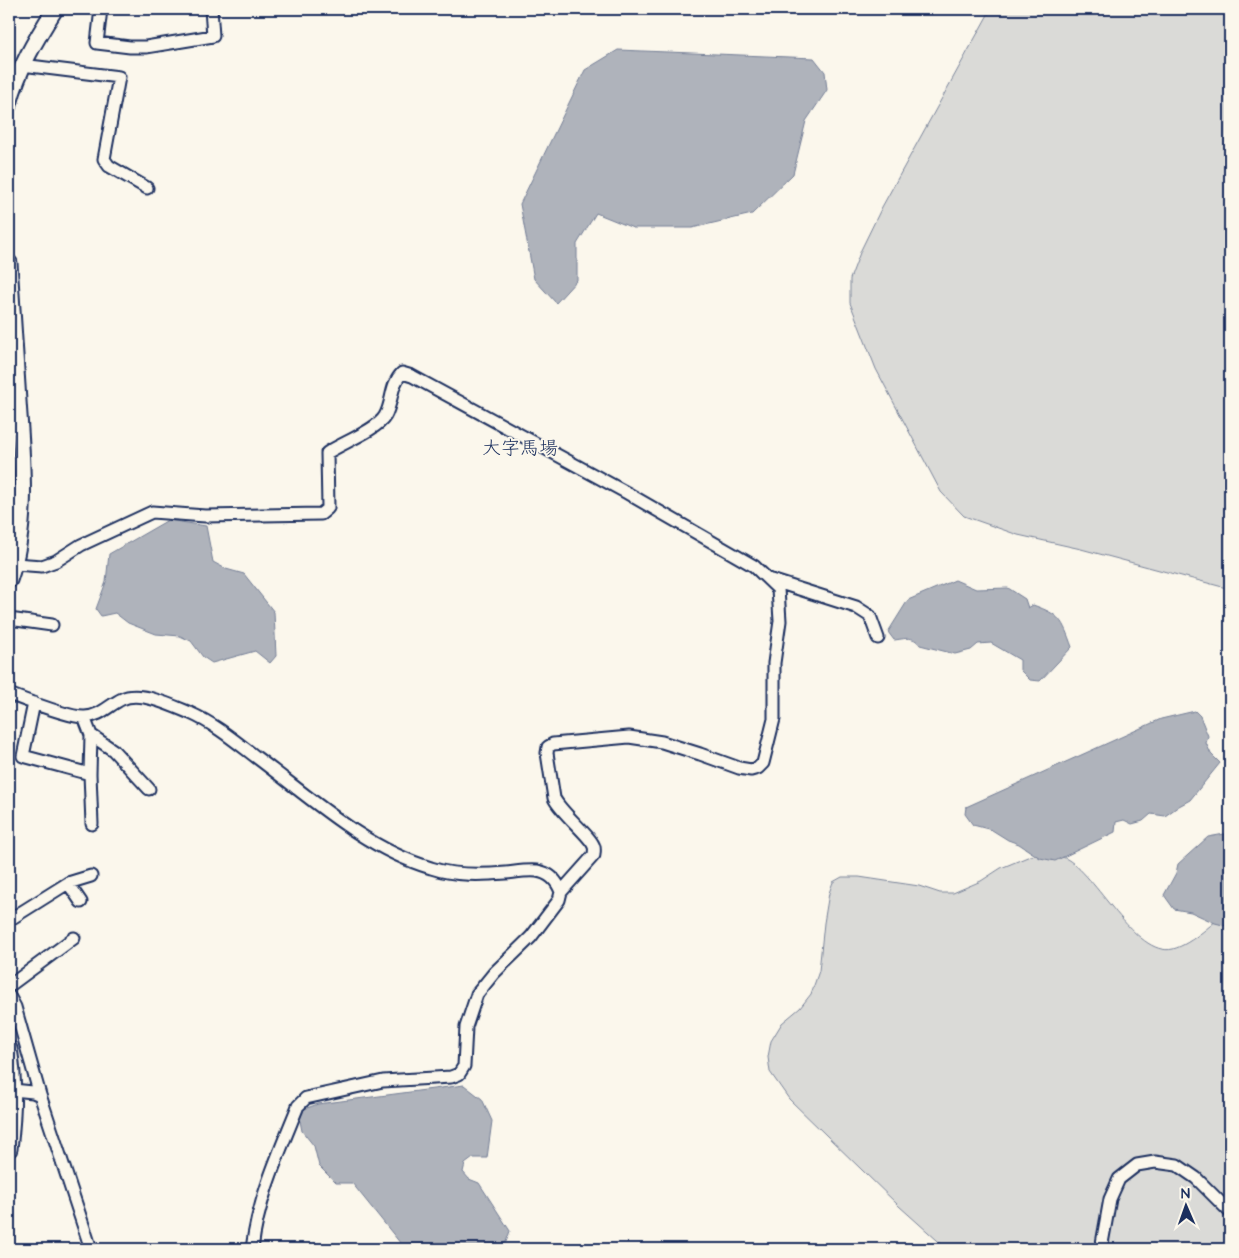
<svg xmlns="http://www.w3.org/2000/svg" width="1239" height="1258" font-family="'Architects Daughter','Klee One',sans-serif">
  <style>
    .green { fill: #dadad7; stroke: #7a849a }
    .water { fill: #afb3bb; stroke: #747e96 }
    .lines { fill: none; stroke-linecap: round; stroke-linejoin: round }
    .minor-casing { stroke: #1b2f5e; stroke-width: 15 }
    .secondary-casing { stroke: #1b2f5e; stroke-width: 19 }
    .minor { stroke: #fbf7ec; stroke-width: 11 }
    .secondary { stroke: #fbf7ec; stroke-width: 15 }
    .labels { text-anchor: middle; stroke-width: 4; stroke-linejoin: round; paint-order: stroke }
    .quarter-label { font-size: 19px; fill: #1b2f5e; stroke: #fbf7ec }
  </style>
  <rect width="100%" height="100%" fill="#fbf7ec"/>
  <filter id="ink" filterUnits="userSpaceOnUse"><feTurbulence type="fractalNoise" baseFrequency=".02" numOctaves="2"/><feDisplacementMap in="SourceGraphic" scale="10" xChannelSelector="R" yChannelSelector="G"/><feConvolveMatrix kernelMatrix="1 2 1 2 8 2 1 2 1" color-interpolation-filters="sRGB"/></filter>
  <g filter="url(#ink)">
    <path class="green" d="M991 9H1230V589L1081 549 1018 535 964 516 941 492 876 369 850 303V279L861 250 882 207Z
      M1046 854C1051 855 1060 855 1065 858 1096 873 1135 958 1173 949 1192 944 1215 921 1230 909V1249H947L899 1206 789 1099 770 1072 768 1057 771 1041 782 1023 800 1008 811 994 819 971 824 923 829 893 833 882 842 877H859L919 886 940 893H953L981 881 1001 868 1030 856Z"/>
    <path class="water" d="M618 50 814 58 825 72 827 90 806 121 793 174 752 214 692 228H633L596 213 577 244V280L556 303 534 279 520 204 585 70Z
      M168 520 206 526 213 562 226 569 244 574 274 612 276 656 270 663 255 651 212 663 203 657 191 641 180 636 156 634 128 623 115 613 101 616 96 609 106 582 109 554Z
      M955 580 976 589 1008 588 1025 599 1028 608 1033 605C1061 615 1062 620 1072 647L1040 681 1030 680 1020 670V660L991 643 978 644 971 650 955 654 920 645C913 635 905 639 894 640L888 632 908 600Z
      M1195 711 1200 716 1208 736 1206 743 1211 754 1220 763 1190 800 1179 806 1165 816 1151 814 1143 821 1132 824 1124 820 1116 822 1115 832 1055 861 1040 858 1019 844 1008 840 992 830 973 825 965 814 966 807 1161 719Z
      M1230 833V924L1227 926 1215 923 1191 912 1174 909 1164 895 1176 873 1178 864 1208 837Z
      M464 1085 482 1099 492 1121 487 1158H473L465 1164 463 1172 469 1179 479 1183 510 1231 506 1242 493 1249H407L401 1244 352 1183H336L319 1166 314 1146 302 1131 299 1116 304 1109 318 1104Z"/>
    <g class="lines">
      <g class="minor-casing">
        <path id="minor" d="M101 9 97 43 130 47H146L213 36 211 9
          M22 65 119 77 104 159 109 166 147 188
          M15 564 42 566 56 561 81 545 152 512 205 516 321 514 328 508 327 453C342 443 377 430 385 416 393 402 390 385 402 373L412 376 627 493 754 566 778 589 780 621 774 663V719L763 763 758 768 751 770 739 768 700 754 662 742 629 737 553 744 548 747 547 753 554 798C560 812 592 837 594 847 595 848 594 853 594 855L561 892 559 900 531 937 494 973 477 994 466 1027 464 1066 459 1074 451 1077 383 1081 306 1098 298 1106C279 1153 258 1199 252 1249
          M771 580 856 607 870 616 878 638
          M9 619 52 625
          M9 694C25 700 70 718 85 717 101 716 109 705 122 699 140 690 173 706 190 713 215 724 235 741 256 757 311 798 364 848 431 868 455 876 482 875 506 873 516 872 527 870 537 871 549 873 557 880 561 892
          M34 703 23 756 90 774 91 735 84 717
          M91 735 113 750 149 789
          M90 774 92 824
          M68 883 81 902
          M9 920 68 883 91 876
          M9 986 74 938
          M9 996 15 1007 40 1095
          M13 1090 33 1092 40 1095 91 1249
          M1101 1249 1110 1199 1119 1179 1137 1165 1155 1162 1177 1165 1196 1178 1230 1212"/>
      </g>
      <g class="secondary-casing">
        <path id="secondary" d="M9 104C18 69 36 39 55 9
          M9 263C12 309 15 355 18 401 22 460 29 524 9 580
          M9 1049C15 1082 13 1116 9 1149"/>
      </g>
      <use href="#minor" class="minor"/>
      <use href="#secondary" class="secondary"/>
    </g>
  </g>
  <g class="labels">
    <g class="quarter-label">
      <text x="520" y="454">大字馬場</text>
    </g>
  </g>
  <rect width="1239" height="1258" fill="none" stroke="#fbf7ec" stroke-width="30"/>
  <rect x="15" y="15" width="1209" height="1228" fill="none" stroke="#1b2f5e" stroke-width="2" filter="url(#ink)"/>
  <g transform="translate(1186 1206) rotate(358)" stroke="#fbf7ec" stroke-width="4" paint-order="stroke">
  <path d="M0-4L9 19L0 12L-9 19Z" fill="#1b2f5e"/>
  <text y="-8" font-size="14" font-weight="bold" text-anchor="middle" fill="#1b2f5e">N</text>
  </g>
</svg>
